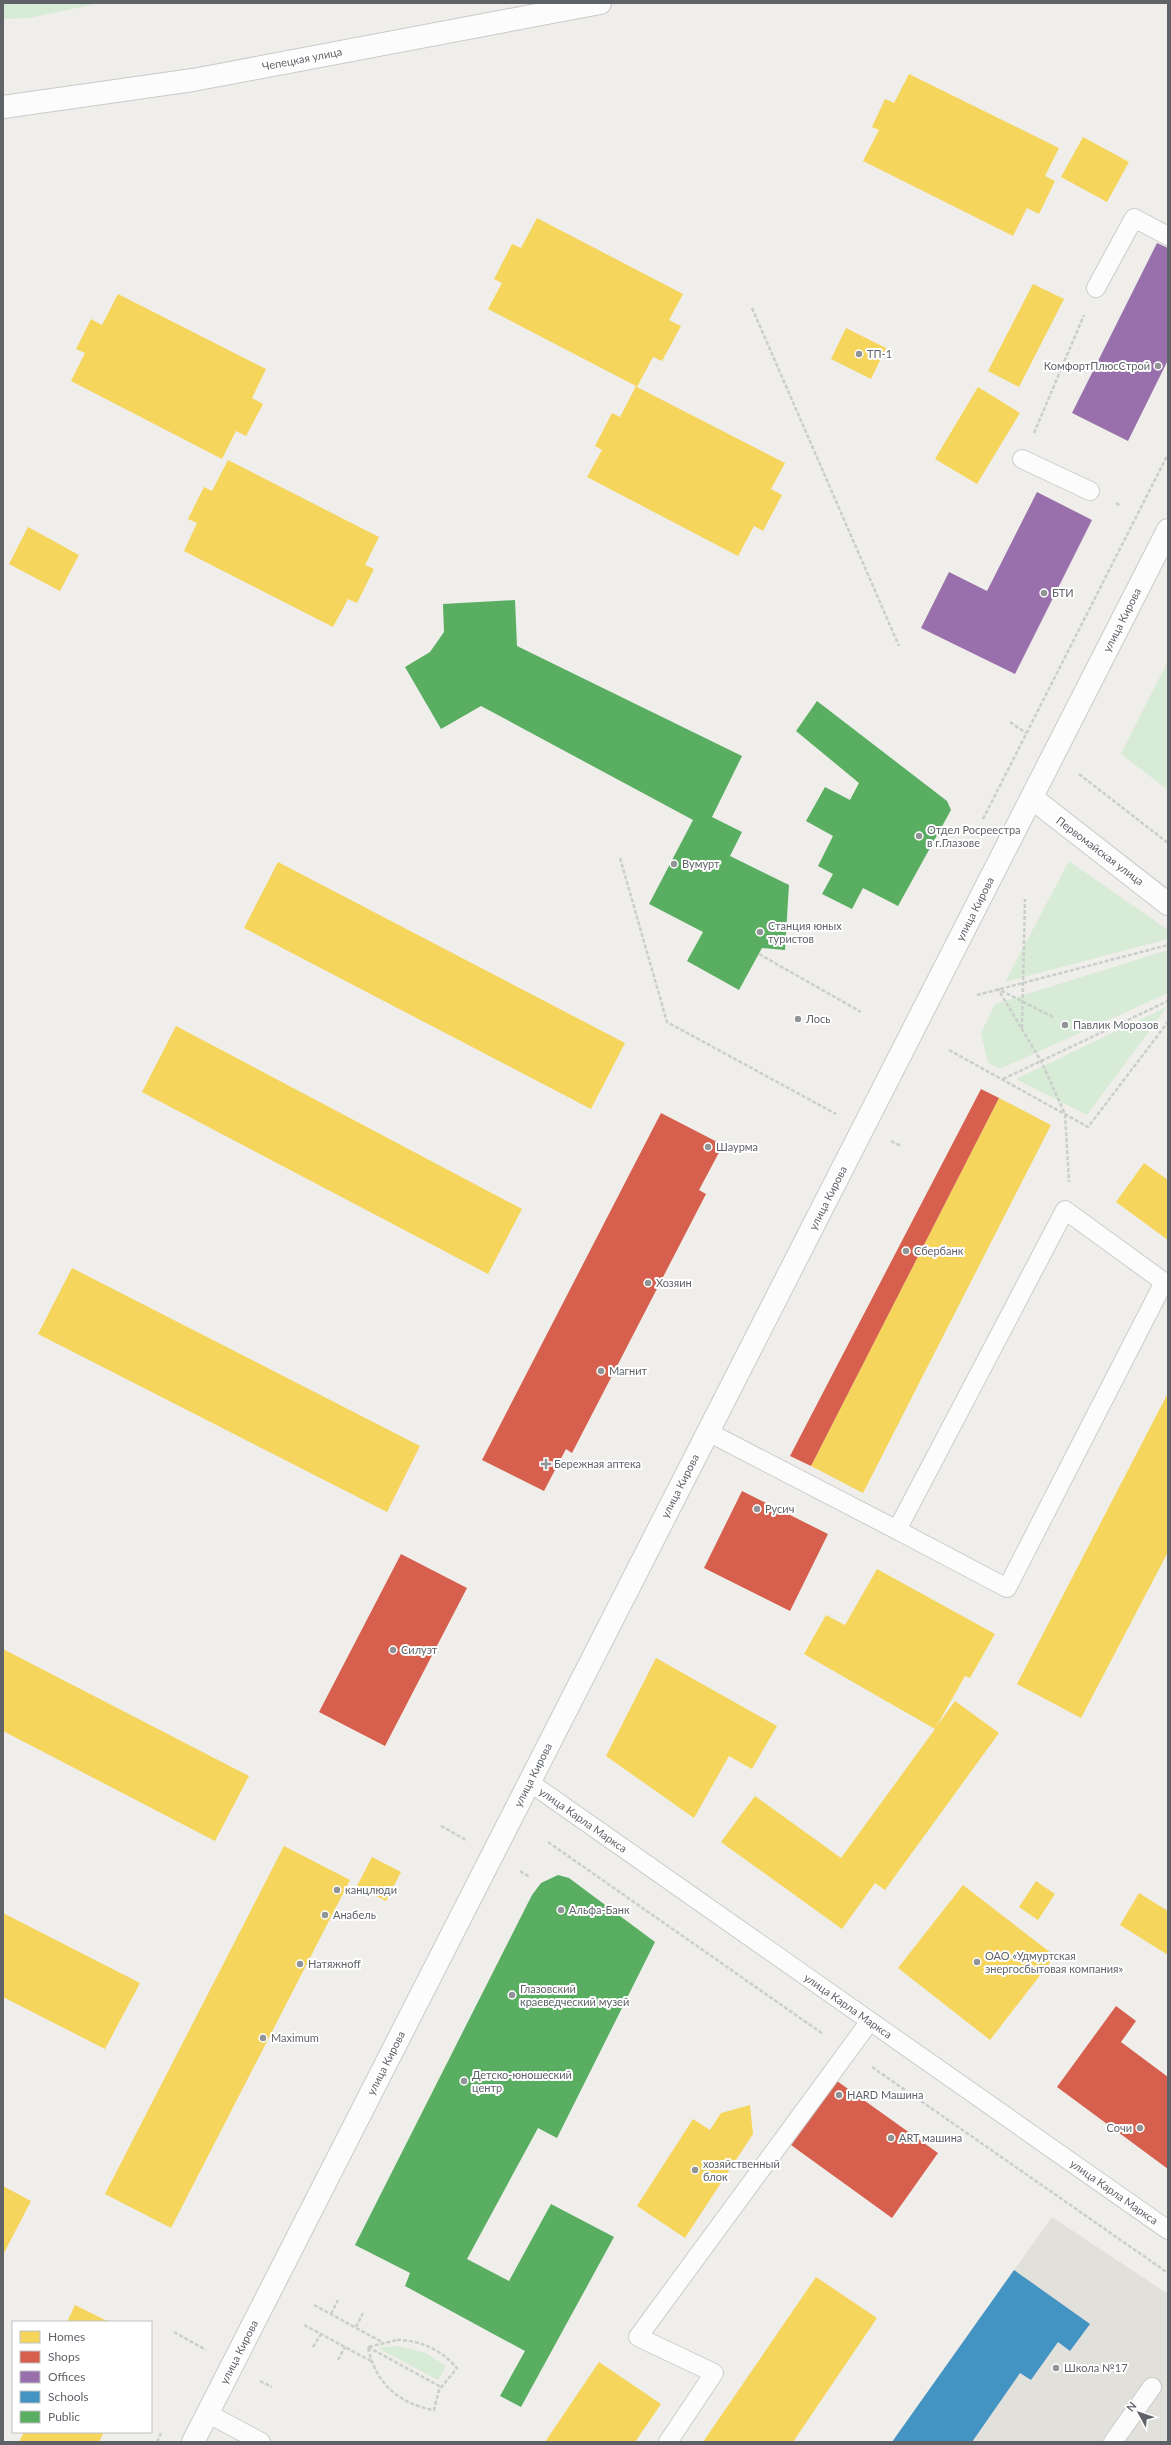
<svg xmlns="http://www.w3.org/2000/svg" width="1171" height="2445" font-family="Lato,sans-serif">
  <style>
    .education { fill: #e2e0da }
    .green { fill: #d8ebd6 }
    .homes { fill: #f6d55c }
    .shops { fill: #d6604d }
    .offices { fill: #9970ab }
    .schools { fill: #4393c3 }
    .public { fill: #5aae61 }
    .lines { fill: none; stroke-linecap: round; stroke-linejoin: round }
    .lane-casing { stroke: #cbcccc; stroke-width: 20 }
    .secondary-casing { stroke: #cacacb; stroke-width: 24 }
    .path { stroke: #cacfcc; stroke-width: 2.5; stroke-dasharray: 4 2; stroke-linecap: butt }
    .lane { stroke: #fdfcfc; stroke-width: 18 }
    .secondary { stroke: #fdfcfc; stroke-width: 22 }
    .poi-dot { fill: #919496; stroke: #fff; stroke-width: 1.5 }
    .labels { text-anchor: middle; stroke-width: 4; stroke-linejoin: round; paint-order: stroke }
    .street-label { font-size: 11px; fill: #5f6368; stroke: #fff }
    .poi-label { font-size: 11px; fill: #5f6368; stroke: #fff; text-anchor: start }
  </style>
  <rect width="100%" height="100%" fill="#efeeea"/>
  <path class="education" d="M1052 2217 1168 2294V2442H892Z"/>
  <path class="green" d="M3 3H101L28 18 3 19Z
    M1168 661V790L1121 754Z
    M1069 861 1168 930V939L1005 982Z
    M1168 950V993L1000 1069 988 1063 981 1033 995 1004Z
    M1167 1007 1087 1115 1016 1079Z
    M399 2346 426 2353 446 2366 438 2380 378 2348Z"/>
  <path class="homes" d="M909 74 1059 148 1045 176 1055 181 1039 214 1027 208 1013 236 863 161 879 130 872 127 885 99 894 103Z
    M1083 137 1129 162 1107 202 1061 177Z
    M537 218 683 294 669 320 681 326 662 361 653 357 637 387 785 463 771 489 782 495 763 531 754 526 738 556 587 477 602 450 595 446 612 413 620 417 636 386 488 309 502 283 494 279 512 244 521 248Z
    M1033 284 1064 299 1019 387 988 371Z
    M118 294 266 369 252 398 263 404 246 436 236 431 222 459 71 381 85 353 76 349 91 319 102 325Z
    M846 328 886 348 871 379 831 359Z
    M978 387 1020 413 977 484 935 459Z
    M228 460 379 537 365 565 374 569 357 603 348 599 333 627 184 551 197 523 188 519 204 487 212 491Z
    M28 527 79 555 60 591 9 564Z
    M278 862 625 1043 591 1109 244 928Z
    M176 1026 522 1209 488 1274 142 1092Z
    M999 1098 1051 1125 863 1493 811 1466Z
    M1144 1163 1168 1180V1240L1116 1202Z
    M72 1268 420 1446 387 1512 38 1334Z
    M1168 1393V1552L1081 1718 1017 1684Z
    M877 1569 995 1634 970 1678 965 1676 936 1727 955 1701 999 1733 885 1890 875 1883 842 1929 721 1842 755 1796 841 1858 935 1729 804 1654 826 1615 845 1625Z
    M3 1649 249 1776 215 1841 3 1731Z
    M656 1658 777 1726 752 1769 729 1756 694 1818 606 1756Z
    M284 1846 350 1880 171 2228 105 2194Z
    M372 1857 401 1872 386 1901 357 1886Z
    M1036 1881 1055 1894 1038 1920 1019 1907Z
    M963 1885 1055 1956 990 2040 898 1968Z
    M1139 1893 1168 1911V1955L1120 1925Z
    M3 1913 140 1983 105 2049 3 1997Z
    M750 2105 753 2134 685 2238 637 2206 693 2119 710 2130 721 2113Z
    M3 2186 31 2201 3 2255Z
    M816 2277 877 2318 793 2442H703Z
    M75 2305 109 2322H67Z
    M599 2362 661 2404 635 2442H545Z
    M24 2432H104L99 2442H19Z"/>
  <path class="shops" d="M981 1089 999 1098 811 1466 790 1456Z
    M661 1113 723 1145 699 1190 706 1194 572 1453 566 1449 544 1491 482 1460Z
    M742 1491 828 1534 790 1611 704 1568Z
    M401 1554 467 1588 385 1746 319 1712Z
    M1116 2006 1136 2021 1121 2042 1168 2077V2169L1057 2087Z
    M837 2081 938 2153 892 2218 791 2145Z"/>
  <path class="offices" d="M1157 243 1168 248V360L1128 441 1072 413Z
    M1037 492 1092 520 1015 674 921 628 949 572 987 591Z"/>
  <path class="schools" d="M1014 2270 1090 2324 1070 2351 1058 2342 1031 2380 1020 2373 972 2442H892Z"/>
  <path class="public" d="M515 600 517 646 742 756 712 817 742 832 730 856 789 885 785 950 762 948 739 990 687 961 703 932 649 904 693 820 481 706 441 729 405 667 430 652 444 632 443 604Z
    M817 701 947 801 951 810 898 906 863 888 852 909 822 894 833 874 818 866 833 836 806 821 825 787 850 800 859 783 796 731Z
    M558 1875 569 1878 655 1942 557 2138 538 2128 467 2259 509 2281 551 2204 614 2237 521 2407 500 2396 525 2351 405 2286 410 2273 355 2245 532 1895 541 1883Z"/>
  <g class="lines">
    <g class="lane-casing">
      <path id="lane" d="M1096 288 1134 218 1168 236
        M1022 459 1090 491
        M708 1432 897 1530 1065 1210 1164 1282 1007 1588 897 1530
        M529 1782 1168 2230
        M207 2413 261 2442
        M668 2442 714 2373 638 2337 870 2021
        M1113 2442 1152 2387"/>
    </g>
    <g class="secondary-casing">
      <path id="secondary" d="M3 107 193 80 600 3
        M1032 798 1168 904
        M193 2442 1168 530"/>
    </g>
    <path class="path" d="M752 308 899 646
      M1034 433 1084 315
      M1116 503 1121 506
      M1010 722 1026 733
      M1079 774 1168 843
      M983 819 1168 454
      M620 858 667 1022 836 1114
      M759 954 861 1012
      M977 995 1168 945
      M1053 1017 998 989 1041 1061 1065 1114 1069 1182
      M1022 1028 1025 899
      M949 1050 1088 1127 1168 1022
      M1003 1079 1168 1001
      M891 1141 901 1146
      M441 1826 466 1840
      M548 1842 823 2034
      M520 1871 530 1877
      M872 2067 1168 2273
      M314 2305 382 2342
      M331 2314 338 2300
      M304 2325 371 2361
      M356 2327 363 2313
      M174 2332 206 2350
      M397 2340C421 2340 441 2350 457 2368L439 2390 434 2410C399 2404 375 2383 368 2347Z
      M313 2347 321 2334
      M368 2347 441 2387
      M338 2360 345 2347
      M260 2381 272 2387
      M157 2442 161 2433"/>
    <use href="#lane" class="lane"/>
    <use href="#secondary" class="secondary"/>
  </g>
  <g class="poi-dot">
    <circle cx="859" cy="354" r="4"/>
    <circle cx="1158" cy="366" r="4"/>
    <circle cx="1044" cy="593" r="4"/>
    <circle cx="919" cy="836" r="4"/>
    <circle cx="674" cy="864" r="4"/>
    <circle cx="760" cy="932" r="4"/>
    <circle cx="798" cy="1019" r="4"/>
    <circle cx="1065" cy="1025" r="4"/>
    <circle cx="708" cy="1147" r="4"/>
    <circle cx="906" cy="1251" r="4"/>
    <circle cx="648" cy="1283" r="4"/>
    <circle cx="601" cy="1371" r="4"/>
    <path d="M544 1458h4v4h4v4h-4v4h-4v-4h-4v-4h4z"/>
    <circle cx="757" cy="1509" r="4"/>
    <circle cx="393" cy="1650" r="4"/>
    <circle cx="337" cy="1890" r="4"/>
    <circle cx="561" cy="1910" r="4"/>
    <circle cx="325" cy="1915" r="4"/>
    <circle cx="977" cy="1962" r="4"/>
    <circle cx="300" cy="1964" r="4"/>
    <circle cx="512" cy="1995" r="4"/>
    <circle cx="263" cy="2038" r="4"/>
    <circle cx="464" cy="2081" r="4"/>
    <circle cx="839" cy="2095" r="4"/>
    <circle cx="1140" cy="2128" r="4"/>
    <circle cx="891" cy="2138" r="4"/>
    <circle cx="695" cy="2170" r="4"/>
    <circle cx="1056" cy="2368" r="4"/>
  </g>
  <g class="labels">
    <g class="street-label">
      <text transform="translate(302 59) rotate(-11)" y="4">Чепецкая улица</text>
      <text transform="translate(1122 620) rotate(-63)" y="4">улица Кирова</text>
      <text transform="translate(1100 851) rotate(37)" y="4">Первомайская улица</text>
      <text transform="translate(975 909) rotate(-63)" y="4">улица Кирова</text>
      <text transform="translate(828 1198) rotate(-63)" y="4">улица Кирова</text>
      <text transform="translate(680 1486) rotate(-63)" y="4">улица Кирова</text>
      <text transform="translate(533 1775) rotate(-63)" y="4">улица Кирова</text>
      <text transform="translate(583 1820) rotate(35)" y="4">улица Карла Маркса</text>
      <text transform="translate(848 2006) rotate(35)" y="4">улица Карла Маркса</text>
      <text transform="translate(386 2063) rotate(-63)" y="4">улица Кирова</text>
      <text transform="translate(1114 2192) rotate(35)" y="4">улица Карла Маркса</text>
      <text transform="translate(239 2352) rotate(-63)" y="4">улица Кирова</text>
    </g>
    <g class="poi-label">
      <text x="867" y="358">ТП-1</text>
      <text x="1150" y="370" text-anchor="end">КомфортПлюсСтрой</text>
      <text x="1052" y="597">БТИ</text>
      <text x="927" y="834">Отдел Росреестра<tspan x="927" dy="13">в г.Глазове</tspan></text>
      <text x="682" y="868">Вумурт</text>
      <text x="768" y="930">Станция юных<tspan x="768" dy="13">туристов</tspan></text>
      <text x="806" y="1023">Лось</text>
      <text x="1073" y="1029">Павлик Морозов</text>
      <text x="716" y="1151">Шаурма</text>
      <text x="914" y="1255">Сбербанк</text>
      <text x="656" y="1287">Хозяин</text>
      <text x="609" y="1375">Магнит</text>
      <text x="554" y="1468">Бережная аптека</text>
      <text x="765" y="1513">Русич</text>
      <text x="401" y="1654">Силуэт</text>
      <text x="345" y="1894">канцлюди</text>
      <text x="569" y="1914">Альфа-Банк</text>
      <text x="333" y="1919">Анабель</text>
      <text x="985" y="1960">ОАО «Удмуртская<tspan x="985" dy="13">энергосбытовая компания»</tspan></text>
      <text x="308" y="1968">Натяжноff</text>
      <text x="520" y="1993">Глазовский<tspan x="520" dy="13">краеведческий музей</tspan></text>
      <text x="271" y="2042">Maximum</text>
      <text x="472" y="2079">Детско-юношеский<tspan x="472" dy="13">центр</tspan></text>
      <text x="847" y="2099">HARD Машина</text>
      <text x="1132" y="2132" text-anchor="end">Сочи</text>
      <text x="899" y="2142">ART машина</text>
      <text x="703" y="2168">хозяйственный<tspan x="703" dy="13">блок</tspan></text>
      <text x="1064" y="2372">Школа №17</text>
    </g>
  </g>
  <rect width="1171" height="2445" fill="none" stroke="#5f6368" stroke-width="8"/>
  <rect x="12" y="2321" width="140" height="112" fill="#ffffff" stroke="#bfc1c3"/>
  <rect x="20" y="2331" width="20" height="12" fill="#f6d55c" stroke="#bfc1c3"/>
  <text x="48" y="2341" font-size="12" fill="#5f6368">Homes</text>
  <rect x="20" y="2351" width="20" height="12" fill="#d6604d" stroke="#bfc1c3"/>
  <text x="48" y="2361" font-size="12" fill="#5f6368">Shops</text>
  <rect x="20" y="2371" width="20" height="12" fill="#9970ab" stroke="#bfc1c3"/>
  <text x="48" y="2381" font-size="12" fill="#5f6368">Offices</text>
  <rect x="20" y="2391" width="20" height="12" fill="#4393c3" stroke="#bfc1c3"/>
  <text x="48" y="2401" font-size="12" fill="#5f6368">Schools</text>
  <rect x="20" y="2411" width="20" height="12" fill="#5aae61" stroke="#bfc1c3"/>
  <text x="48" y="2421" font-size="12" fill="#5f6368">Public</text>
  <g transform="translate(1139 2413) rotate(310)" stroke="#ffffff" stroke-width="3" paint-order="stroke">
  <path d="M0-3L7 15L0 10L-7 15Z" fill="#5f6368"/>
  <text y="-6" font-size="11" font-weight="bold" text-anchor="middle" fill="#5f6368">N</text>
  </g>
</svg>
